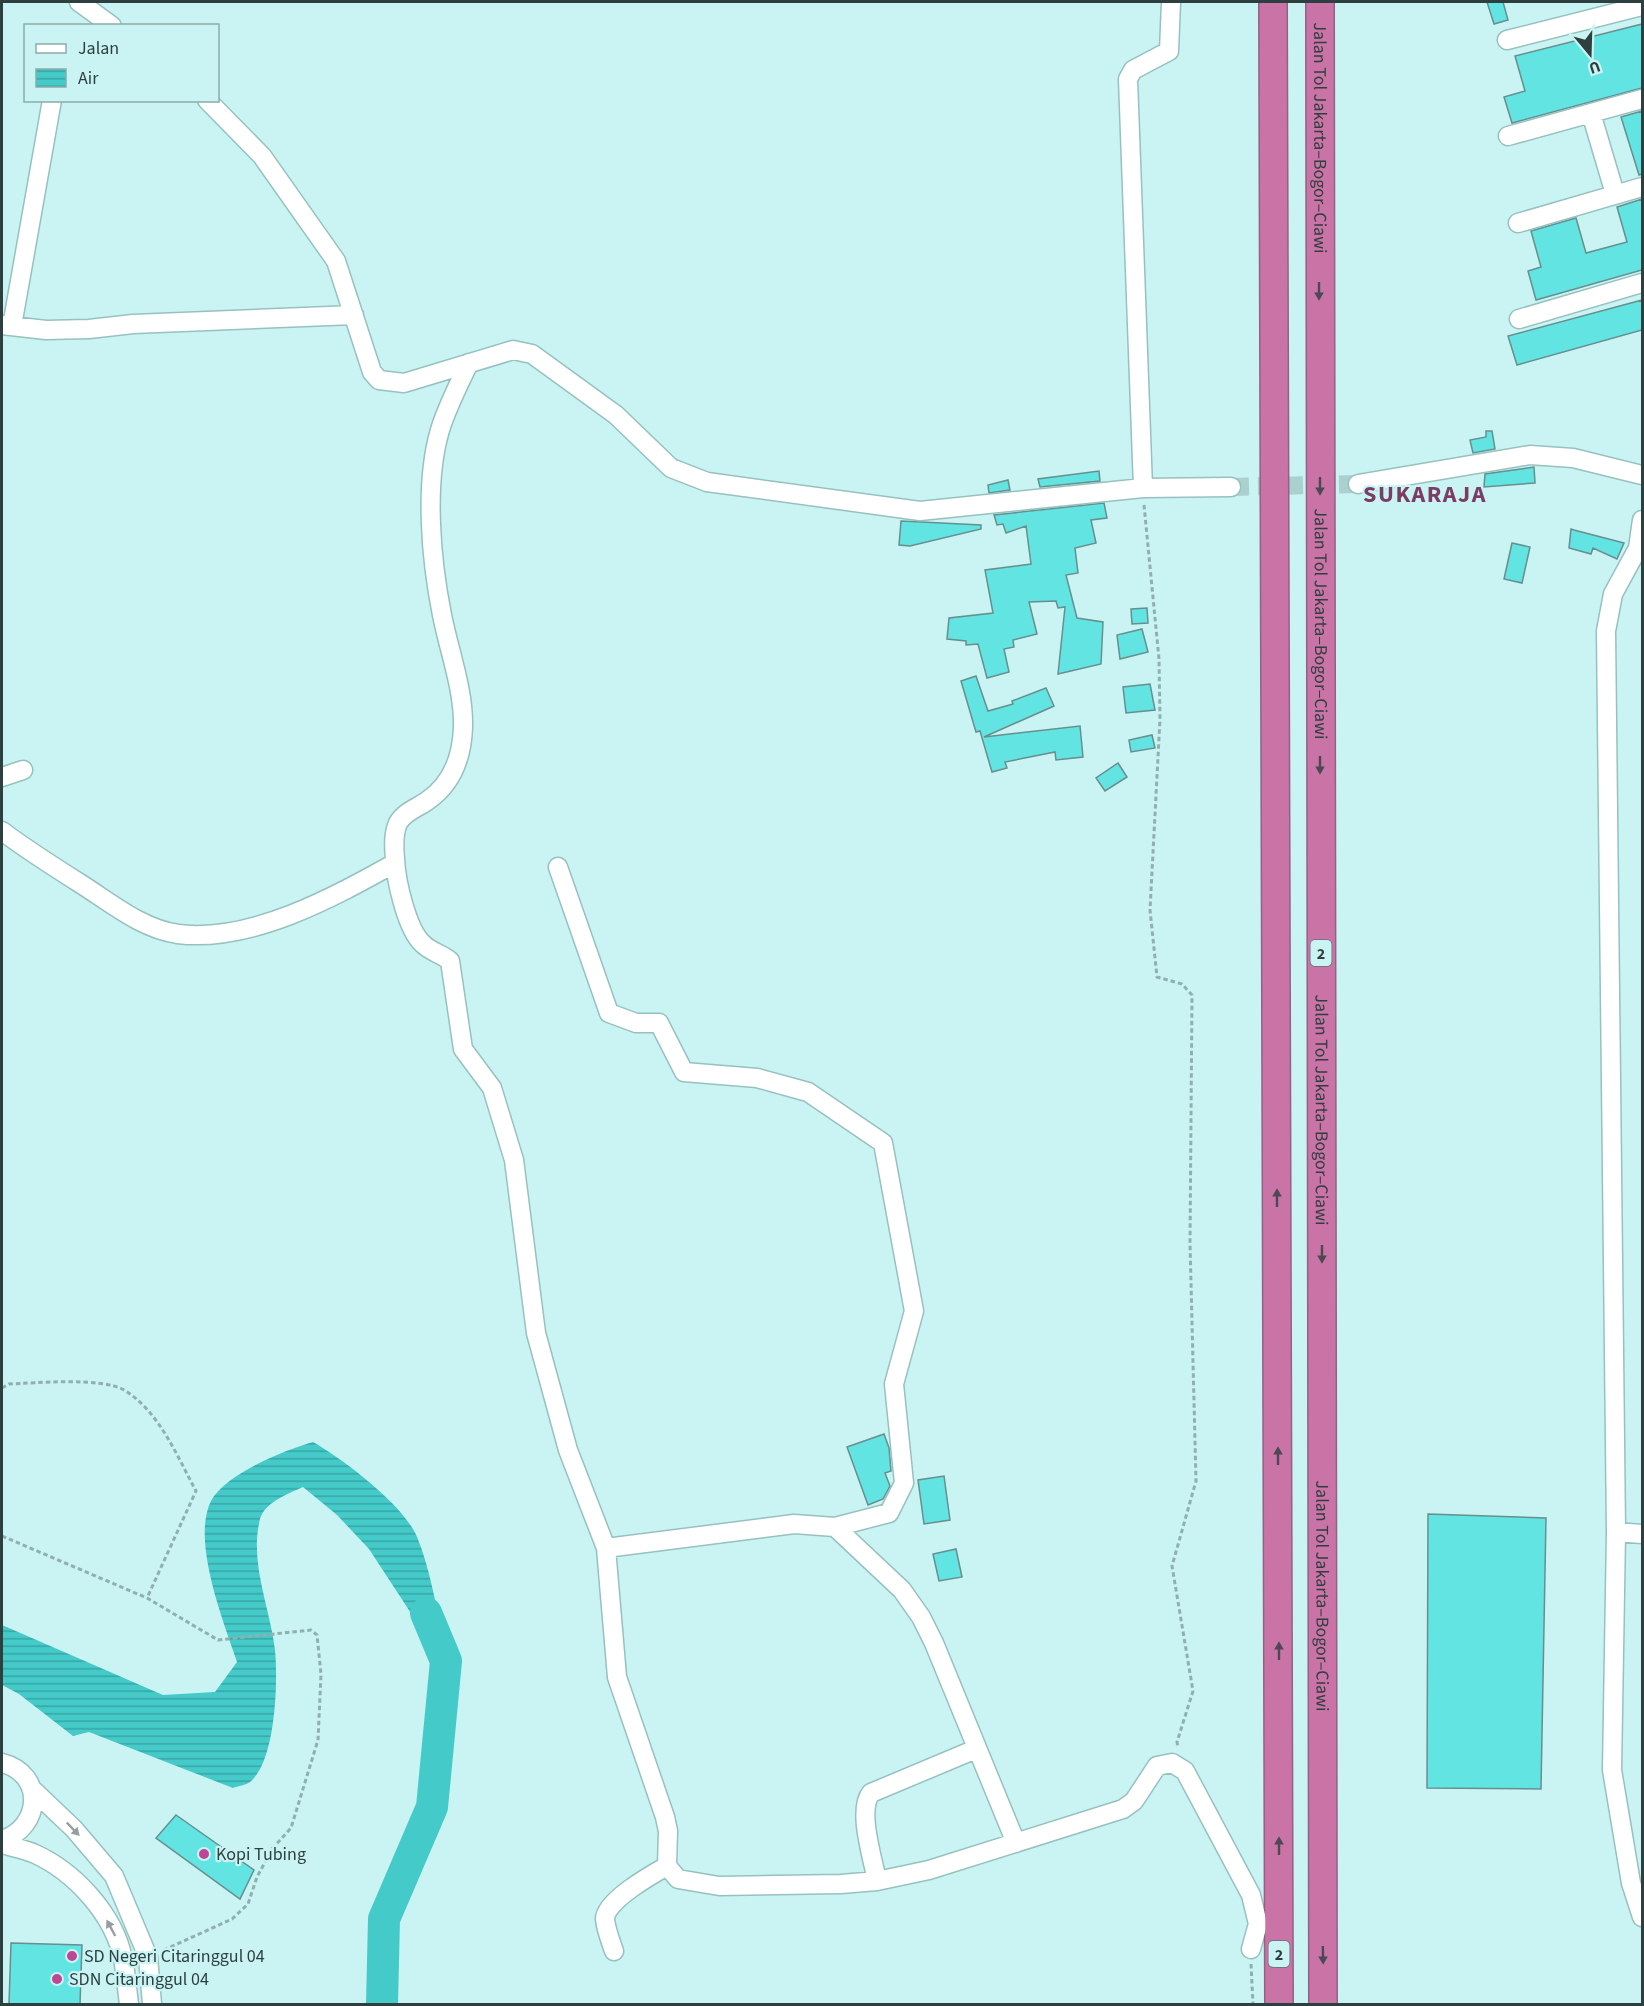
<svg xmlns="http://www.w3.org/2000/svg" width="1644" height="2006" font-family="'Source Sans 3',sans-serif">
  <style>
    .water { fill: url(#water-rules) }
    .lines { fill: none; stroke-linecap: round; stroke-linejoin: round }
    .river { stroke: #44cac9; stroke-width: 32 }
    .building { fill: #62e4e2; stroke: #678f8e; stroke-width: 1.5 }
    .minor-tunnel { stroke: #aad0cf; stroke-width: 18; stroke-dasharray: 18 9; stroke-linecap: butt }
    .minor-casing { stroke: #97c1bf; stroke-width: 21 }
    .highway-casing { stroke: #936183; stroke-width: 30 }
    .path { stroke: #8fb0af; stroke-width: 3; stroke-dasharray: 4.5 3; stroke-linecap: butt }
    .minor { stroke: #fff; stroke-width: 18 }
    .highway { stroke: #ca73a7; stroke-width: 27 }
    .oneway { fill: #4d4954 }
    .oneway2 { fill: #969f9f }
    .poi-dot { fill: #c14595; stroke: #c9f4f3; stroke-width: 2 }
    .labels { text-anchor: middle; stroke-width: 4.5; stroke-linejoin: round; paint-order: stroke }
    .shield { fill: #c9f4f3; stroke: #5c7575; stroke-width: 1.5 }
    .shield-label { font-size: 16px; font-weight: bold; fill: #2e3f3f }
    .street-label { font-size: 18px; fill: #2e3f3f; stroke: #c9f4f3 }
    .poi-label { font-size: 18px; fill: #2e3f3f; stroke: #c9f4f3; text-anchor: start }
    .district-label { font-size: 24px; font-weight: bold; letter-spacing: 1.5px; fill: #7c3d64; stroke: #c9f4f3 }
  </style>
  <defs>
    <pattern id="water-rules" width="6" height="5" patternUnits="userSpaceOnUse" patternTransform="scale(1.5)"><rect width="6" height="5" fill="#44cac9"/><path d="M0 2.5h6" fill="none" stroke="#39a5a5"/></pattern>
  </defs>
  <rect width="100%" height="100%" fill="#c9f4f3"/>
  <path class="water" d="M313 1442C343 1459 404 1505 417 1537 430 1568 435 1603 443 1635L442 1652 437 1653 369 1549 337 1515 303 1487C288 1494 265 1502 260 1519 249 1563 270 1607 275 1650 278 1681 276 1761 250 1782 246 1785 238 1786 233 1788L89 1732 73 1736 19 1694 2 1685V1625L163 1695 215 1692 237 1662C224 1623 191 1541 211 1501 225 1474 285 1450 313 1442Z"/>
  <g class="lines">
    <path class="river" d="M382 2004 384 1919 432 1807 446 1661 426 1613"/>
  </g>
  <path class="building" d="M1487 2H1503L1508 20 1494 24Z
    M1642 24V88L1512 123 1504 97 1525 91 1515 56Z
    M1642 111V174L1639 175 1621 117Z
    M1642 199V270L1536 300 1528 271 1541 267 1531 231 1576 218 1586 253 1627 242 1617 207Z
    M1642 300V330L1517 365 1508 336Z
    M1486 431H1492L1495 449 1473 453 1470 440 1486 437Z
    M1534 467 1535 483 1484 487 1485 474Z
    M1099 471 1100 481 1040 487 1038 479Z
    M1008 480 1010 490 989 493 988 485Z
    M1104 503 1107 518 1091 520 1096 543 1075 548 1078 573 1066 575 1077 618 1103 622 1101 664 1058 674 1065 607 1058 608 1056 601 1029 602 1037 634 1013 640 1014 647 1004 649 1009 672 987 678 978 644 966 645V641L947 639 949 618 993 613 985 570 1031 564 1026 526 1006 533 1003 524 997 525 994 515Z
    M901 521 981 525V529L910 546 899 545Z
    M1571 529 1574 530 1624 543 1617 559 1593 548 1591 554 1569 548Z
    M1512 543 1530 547 1522 583 1504 579Z
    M1147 608 1148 623 1132 624 1131 609Z
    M1142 629 1148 652 1120 659 1117 635Z
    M976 676 988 711 1013 704 1012 701 1046 688 1054 706 984 737 1080 726 1083 757 1056 760 1055 752 1005 762 1007 768 992 772 980 731 976 732 961 681Z
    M1150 684 1155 710 1126 713 1123 687Z
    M1152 735 1155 748 1131 752 1129 740Z
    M1118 763 1127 777 1105 791 1096 778Z
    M884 1434 889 1448 891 1471 885 1473 890 1486 883 1499 868 1505 847 1447Z
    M944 1476 950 1520 924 1524 918 1480Z
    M1428 1514 1546 1518 1541 1789 1427 1788Z
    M956 1549 962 1577 939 1581 933 1554Z
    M176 1815 254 1870 240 1899 156 1838Z
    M11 1943 82 1945 80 2004H9Z"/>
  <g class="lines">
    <path class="minor-tunnel" d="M1231 487 1358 484"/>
    <g class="minor-casing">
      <path id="minor" d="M79 2 112 26
        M1507 40 1642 6
        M207 100 262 156 336 261 372 372 379 380 404 383 513 350 532 354 616 415 671 468 707 482 920 511 1143 488 1231 487
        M1591 113 1615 194
        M1508 136 1642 99
        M1518 223 1642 187
        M1519 319 1642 283
        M2 325 46 330 89 329 133 324 354 315
        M12 326 52 100
        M469 363C459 384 447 407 440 430 424 484 431 560 442 615 449 651 464 690 463 727 462 757 452 784 427 801 417 808 404 812 398 823 393 834 394 848 395 859 396 881 407 930 423 944 431 952 442 954 450 961L463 1049 492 1088 514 1160 536 1333 568 1450 606 1548 617 1677 665 1817 668 1831 667 1866 678 1879 719 1886 841 1884 877 1881 929 1870 1123 1809 1134 1801 1157 1766 1172 1763 1185 1771 1251 1895 1258 1924 1251 1949
        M1358 484 1530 455 1573 458 1642 475
        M1143 488 1128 79 1133 70 1169 51 1171 2
        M1642 520 1638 548 1613 594 1606 631 1616 1532 1612 1770 1631 1883 1642 1917
        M2 777 23 770
        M2 831C27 850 54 867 81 884 111 903 142 929 178 934 251 943 334 897 395 863
        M558 867 609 1013 636 1023H659L684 1072 757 1078 808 1092 883 1143 914 1311 894 1384 904 1483 889 1513 835 1527 794 1524 606 1548
        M835 1527 902 1590 921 1617 934 1643 1016 1843
        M1616 1532 1642 1534
        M2 1763C45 1774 42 1827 2 1840
        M31 1788 74 1829 114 1876 148 1957 152 2004
        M2 1844C12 1847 23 1849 33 1853 74 1871 114 1914 123 1959 126 1974 127 1989 129 2004
        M877 1881C873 1859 857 1810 871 1793L976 1749
        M614 1951C611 1942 606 1930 605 1919 605 1901 651 1875 667 1866"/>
    </g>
    <g class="highway-casing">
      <g id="highway">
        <path d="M1273 2 1279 2004"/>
        <path id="s1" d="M1320 2 1323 2004"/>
      </g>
    </g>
    <path class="path" d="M1144 505 1159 659 1160 719 1150 910 1157 977 1182 984 1192 995 1190 1243 1196 1481 1172 1566 1193 1691 1177 1742 1178 1748
      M2 1388 9 1384C35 1383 102 1377 124 1390 159 1411 177 1456 196 1491L147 1598
      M2 1536 147 1598 218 1640 311 1630 317 1635 321 1674 318 1740 291 1828 272 1849 257 1877 248 1904 232 1919 164 1950
      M1251 1964 1253 2004"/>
    <use href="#minor" class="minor"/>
    <use href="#highway" class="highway"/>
  </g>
  <defs><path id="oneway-solid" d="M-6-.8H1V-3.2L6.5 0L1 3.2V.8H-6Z" transform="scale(1.5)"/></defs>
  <g class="oneway">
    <use href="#oneway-solid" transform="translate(1319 291) rotate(90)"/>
    <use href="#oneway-solid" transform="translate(1320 486) rotate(90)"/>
    <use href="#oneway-solid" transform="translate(1320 765) rotate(90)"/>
    <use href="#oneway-solid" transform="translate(1277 1198) rotate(-90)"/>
    <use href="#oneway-solid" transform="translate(1322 1254) rotate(90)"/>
    <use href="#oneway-solid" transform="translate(1278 1456) rotate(-90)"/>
    <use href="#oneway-solid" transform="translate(1279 1651) rotate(-90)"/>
    <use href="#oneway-solid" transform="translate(1279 1846) rotate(-90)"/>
    <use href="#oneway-solid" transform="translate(1323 1955) rotate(89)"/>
  </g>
  <g class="oneway2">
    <use href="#oneway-solid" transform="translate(73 1829) rotate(46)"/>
    <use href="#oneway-solid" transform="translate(111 1928) rotate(-118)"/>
  </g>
  <g class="poi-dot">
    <circle cx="204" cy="1854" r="6"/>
    <circle cx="72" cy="1956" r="6"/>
    <circle cx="57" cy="1979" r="6"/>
  </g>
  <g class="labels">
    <g class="shield">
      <rect x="1310.5" y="940" width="21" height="26" rx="4.5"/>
      <rect x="1268.5" y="1941" width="21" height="26" rx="4.5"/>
    </g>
    <g class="shield-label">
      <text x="1321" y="959">2</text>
      <text x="1279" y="1960">2</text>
    </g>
    <g class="street-label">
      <text dy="6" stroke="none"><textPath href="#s1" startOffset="136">Jalan Tol Jakarta–Bogor–Ciawi</textPath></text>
      <text dy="6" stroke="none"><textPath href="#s1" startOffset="622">Jalan Tol Jakarta–Bogor–Ciawi</textPath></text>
      <text dy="6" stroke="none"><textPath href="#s1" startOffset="1108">Jalan Tol Jakarta–Bogor–Ciawi</textPath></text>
      <text dy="6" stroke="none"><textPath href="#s1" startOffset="1594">Jalan Tol Jakarta–Bogor–Ciawi</textPath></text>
    </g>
    <g class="poi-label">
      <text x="216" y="1860">Kopi Tubing</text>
      <text x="84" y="1962">SD Negeri Citaringgul 04</text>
      <text x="69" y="1985">SDN Citaringgul 04</text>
    </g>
    <g class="district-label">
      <text x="1425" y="502">SUKARAJA</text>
    </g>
  </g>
  <rect width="1644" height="2006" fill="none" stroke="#2e3f3f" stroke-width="6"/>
  <rect x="24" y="24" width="195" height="78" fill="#c9f4f3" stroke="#8bacab" stroke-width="1.5"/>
  <rect x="36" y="44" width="30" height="9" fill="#ffffff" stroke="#8bacab" stroke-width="1.5"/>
  <text x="78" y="54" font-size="18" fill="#2e3f3f">Jalan</text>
  <rect x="36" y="69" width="30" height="18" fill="url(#water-rules)" stroke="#8bacab" stroke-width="1.5"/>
  <text x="78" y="84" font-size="18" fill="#2e3f3f">Air</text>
  <g transform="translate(1590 54) rotate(161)" stroke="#c9f4f3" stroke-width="4.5" paint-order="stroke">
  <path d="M0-4.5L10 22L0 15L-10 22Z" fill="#2e3f3f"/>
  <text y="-9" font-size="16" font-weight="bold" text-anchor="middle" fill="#2e3f3f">U</text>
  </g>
</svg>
